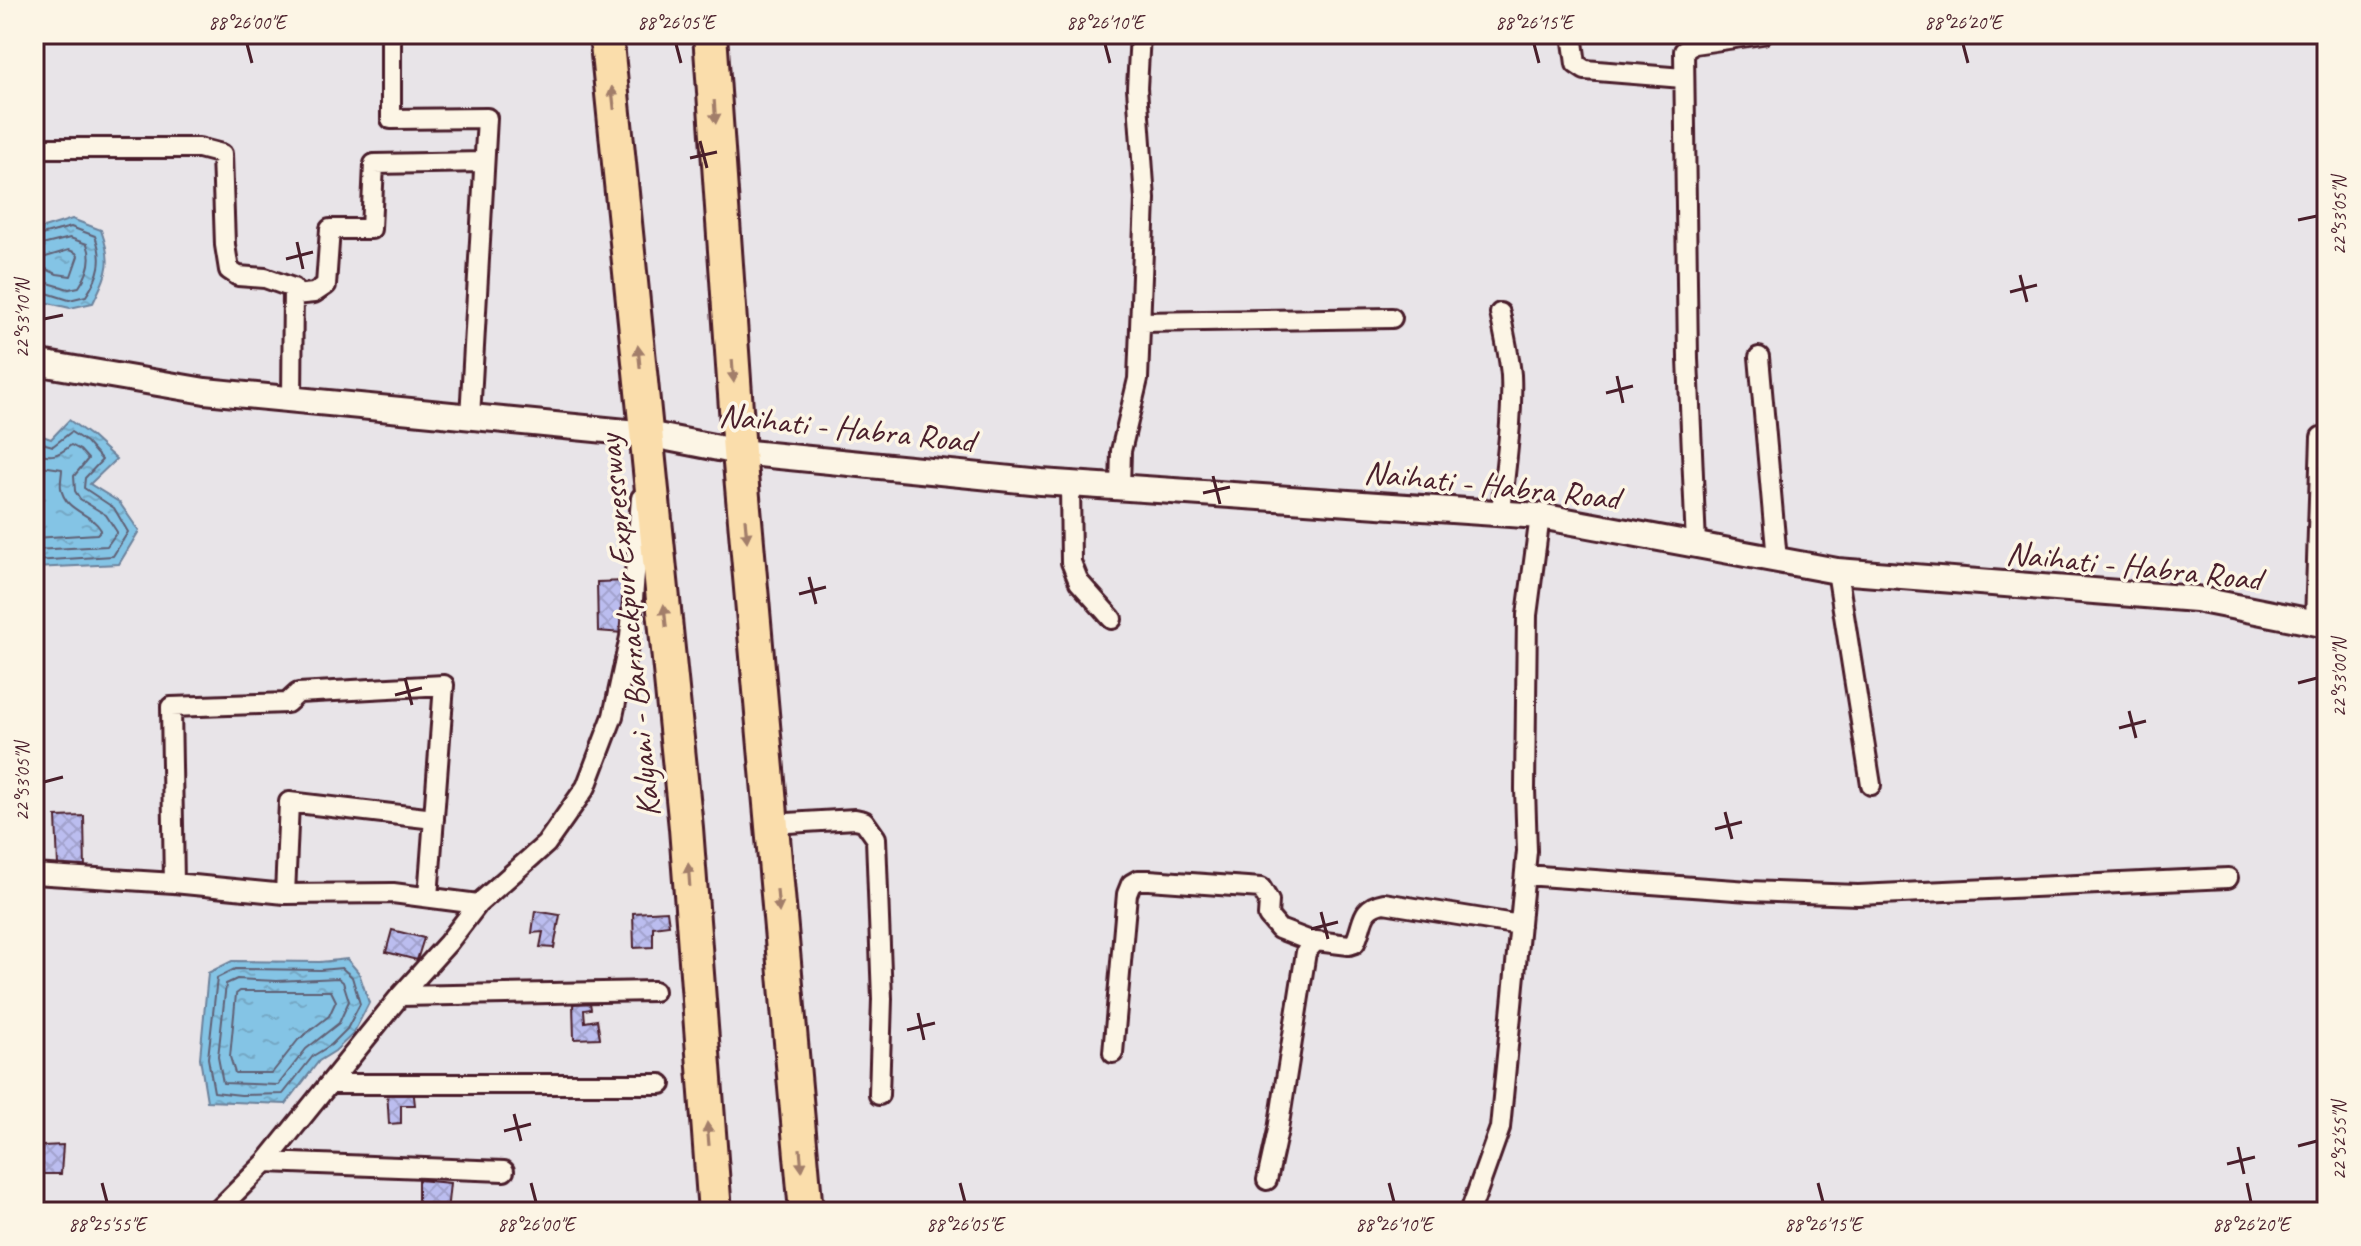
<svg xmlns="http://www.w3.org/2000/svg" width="2361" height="1246" font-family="Caveat,sans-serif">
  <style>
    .water { fill: url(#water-ripples); stroke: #6d829b; stroke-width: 2 }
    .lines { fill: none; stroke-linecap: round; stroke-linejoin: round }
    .shore { stroke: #616175; stroke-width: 2 }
    .building { fill: url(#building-cross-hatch); stroke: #4a1f2b; stroke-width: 2 }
    .street-casing { stroke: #4a1f2b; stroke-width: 24 }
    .secondary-casing { stroke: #4a1f2b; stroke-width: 30 }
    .highway-casing { stroke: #4a1f2b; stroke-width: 38 }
    .street { stroke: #fcf5e5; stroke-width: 18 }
    .secondary { stroke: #fcf5e5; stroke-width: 24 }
    .highway { stroke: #faddab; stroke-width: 32 }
    .oneway { fill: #a27e6b }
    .ticks { fill: none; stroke: #4a1f2b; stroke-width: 3 }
    .labels { text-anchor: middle; stroke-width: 7; stroke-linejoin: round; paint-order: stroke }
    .street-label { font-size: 34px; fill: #4a1f2b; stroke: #fcf5e5 }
    .neatline { fill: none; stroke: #4a1f2b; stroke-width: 3 }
    .ticks-label { font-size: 20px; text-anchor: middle; fill: #4a1f2b }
  </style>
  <defs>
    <pattern id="water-ripples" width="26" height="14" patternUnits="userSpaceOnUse" patternTransform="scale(2)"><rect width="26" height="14" fill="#84c4e5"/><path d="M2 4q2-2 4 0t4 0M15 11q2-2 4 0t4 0" fill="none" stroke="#74a8c5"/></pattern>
    <pattern id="building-cross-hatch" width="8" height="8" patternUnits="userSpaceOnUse" patternTransform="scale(2)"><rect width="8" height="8" fill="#bbbdef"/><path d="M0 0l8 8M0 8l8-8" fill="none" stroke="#a2a2cd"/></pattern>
  </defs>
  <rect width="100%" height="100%" fill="#e8e4e8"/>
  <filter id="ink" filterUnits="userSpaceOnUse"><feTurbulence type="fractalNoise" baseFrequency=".0125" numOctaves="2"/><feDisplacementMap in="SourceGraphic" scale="16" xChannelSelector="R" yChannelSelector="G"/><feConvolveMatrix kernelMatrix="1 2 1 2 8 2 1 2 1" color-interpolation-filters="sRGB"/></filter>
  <g filter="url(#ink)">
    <path class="water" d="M72 219 101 230C113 264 108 271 93 303L70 308 40 301 34 291V231Z
      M69 420 91 436 116 459 90 484 119 502 139 531 119 564 34 568V433L51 439Z
      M347 959 359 973 369 1003 353 1034 335 1051 319 1061 286 1104 207 1101 200 1058 208 973 232 961 320 962Z"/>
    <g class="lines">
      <path class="shore" d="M34 237 71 227 95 236C104 259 100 275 86 296L69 300 34 289
        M34 247 70 238 87 244C93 259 88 274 79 287L69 289 34 279
        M69 250 76 253 78 256 71 276 57 274 37 265 39 259Z
        M34 441 53 446 71 432 86 442 102 460 85 478 84 488 114 508 128 532 113 556 34 561
        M34 452C51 458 58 456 71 445L80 450 88 459 74 476 75 491 80 499 106 515 117 532 107 546 34 550
        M34 465 62 469C62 475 60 482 61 488 65 512 91 512 101 530L97 534 34 538
        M342 968 352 977 360 1004 347 1029 331 1045 313 1056 283 1094 241 1095 214 1092 208 1058 217 978 235 969 320 970Z
        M338 978 343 982 349 1001 339 1023 306 1049 278 1085 223 1083 218 1057 226 984 237 979 277 981Z
        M259 991H331L336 1001 329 1016 298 1040 272 1073H235L230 1057 236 994 240 991Z"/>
    </g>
    <path class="building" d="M627 581 622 633 598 631 597 582Z
      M84 816 85 870 58 866 56 817Z
      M535 911 560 915 554 948 540 947 543 932 532 933Z
      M667 911 669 925 653 927V947L634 948 633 913Z
      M392 930 424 938 417 960 386 952Z
      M590 1003 591 1009 584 1010 585 1022 597 1020 600 1038 574 1039 573 1004Z
      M413 1088 415 1105H401V1123L389 1124 387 1090Z
      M63 1145 61 1174H39L42 1146Z
      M418 1180 450 1183 447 1212 418 1211Z"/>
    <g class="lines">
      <g class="street-casing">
        <path id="street" d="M391 34V119L487 118 470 417
          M1572 34 1576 64 1585 70 1683 78
          M34 148H199L222 154 225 245 229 270 238 276 265 278 293 288 292 399
          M294 295 314 293 326 285 330 229H371L374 164 484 162
          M1500 313C1504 333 1509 354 1511 375 1513 421 1505 467 1501 513
          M1141 322 1392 318
          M1759 357 1777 560
          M1070 484 1071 562 1079 582 1112 619
          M1120 487 1121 451 1138 379 1145 199 1137 88 1140 34
          M1696 545 1688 359 1684 51 1694 44 1762 34
          M1837 571 1871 785
          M2315 623 2321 437
          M771 824 855 819 864 821 876 838 882 999 879 1095
          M34 874 174 883 285 894 393 893 478 904
          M1525 875 1749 891 1858 895 2228 878
          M174 883 171 707 287 703 298 693 444 685 428 897
          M285 894 289 802 434 819
          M400 996 654 991
          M1113 1053 1127 894 1131 884 1138 880H1149L1261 888 1269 901 1268 916 1279 929 1313 942
          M330 1084H661
          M266 1162 504 1171
          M1267 1180 1278 1130 1306 952 1316 941 1349 945 1355 943C1365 922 1359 908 1384 903L1520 925
          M216 1212 266 1162 400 996 448 943 478 904 546 844 586 787 613 716 630 637 641 498
          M1470 1212 1500 1128 1527 851 1525 789 1527 615 1540 516"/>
      </g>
      <g class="secondary-casing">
        <path id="secondary" d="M34 362 205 391 647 434 739 452 1041 482 1540 516 1837 571 2196 599 2327 625"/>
      </g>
      <g class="highway-casing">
        <path id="highway" d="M606 34 686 828 715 1212
          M710 34 739 452 806 1212"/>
      </g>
      <use href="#street" class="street"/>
      <use href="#secondary" class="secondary"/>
      <use href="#highway" class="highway"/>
    </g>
    <defs><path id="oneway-solid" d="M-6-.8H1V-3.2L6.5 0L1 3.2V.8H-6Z" transform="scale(2)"/></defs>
    <g class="oneway">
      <use href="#oneway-solid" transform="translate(613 98) rotate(-96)"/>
      <use href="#oneway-solid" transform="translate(715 112) rotate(86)"/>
      <use href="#oneway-solid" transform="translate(639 357) rotate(-96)"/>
      <use href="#oneway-solid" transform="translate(733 371) rotate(86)"/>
      <use href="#oneway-solid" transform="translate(746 530) rotate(85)"/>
      <use href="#oneway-solid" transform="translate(665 616) rotate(-96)"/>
      <use href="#oneway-solid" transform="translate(689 875) rotate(-94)"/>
      <use href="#oneway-solid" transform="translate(778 901) rotate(85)"/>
      <use href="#oneway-solid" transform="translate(708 1134) rotate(-95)"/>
      <use href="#oneway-solid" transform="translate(801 1160) rotate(85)"/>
    </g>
  </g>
  <path class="ticks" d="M247 44 252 63M676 44 681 63M1105 44 1110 63M1534 44 1539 63M1963 44 1968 63M700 141 707 168M690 158 717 152M2298 220 2317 216M297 242 303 269M286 259 313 252M2020 275 2027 302M2010 292 2037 285M44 319 63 315M1617 376 1623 403M1606 393 1633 386M1213 476 1220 504M1203 493 1230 487M809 577 816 604M799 594 826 587M405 678 412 705M2298 683 2317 678M395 695 422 688M2129 711 2136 738M2119 728 2146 721M44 782 63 777M1725 812 1732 839M1715 829 1742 822M1321 912 1328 939M1311 929 1338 922M918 1013 924 1040M907 1030 935 1023M514 1114 521 1141M504 1131 531 1124M2298 1146 2317 1141M2238 1147 2244 1174M2227 1164 2255 1157M102 1183 107 1202M531 1183 536 1202M960 1183 965 1202M1389 1183 1394 1202M1818 1183 1823 1202M2247 1183 2251 1202"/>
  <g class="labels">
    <g class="street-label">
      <text transform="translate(847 427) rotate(6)" y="12">Naihati - Habra Road</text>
      <text transform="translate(1492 484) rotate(6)" y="12">Naihati - Habra Road</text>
      <text transform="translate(2134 565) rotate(6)" y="12">Naihati - Habra Road</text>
      <text transform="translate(628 626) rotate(-96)" y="12">Kalyani - Barrackpur Expressway</text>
    </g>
  </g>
  <rect width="2361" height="1246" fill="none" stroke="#fcf5e5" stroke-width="88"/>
  <rect x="44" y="44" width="2273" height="1158" class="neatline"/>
  <g class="ticks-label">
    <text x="247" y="29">88°26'00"E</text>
    <text x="676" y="29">88°26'05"E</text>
    <text x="1105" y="29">88°26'10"E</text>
    <text x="1534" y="29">88°26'15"E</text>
    <text x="1963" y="29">88°26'20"E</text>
    <text transform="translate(2339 216) rotate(-90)" y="7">22°53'05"N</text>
    <text transform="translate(22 319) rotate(-90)" y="7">22°53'10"N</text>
    <text transform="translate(2339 678) rotate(-90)" y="7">22°53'00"N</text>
    <text transform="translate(22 782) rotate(-90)" y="7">22°53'05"N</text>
    <text transform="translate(2339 1141) rotate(-90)" y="7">22°52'55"N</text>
    <text x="107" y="1231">88°25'55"E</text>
    <text x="536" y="1231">88°26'00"E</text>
    <text x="965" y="1231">88°26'05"E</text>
    <text x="1394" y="1231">88°26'10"E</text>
    <text x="1823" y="1231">88°26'15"E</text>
    <text x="2251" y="1231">88°26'20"E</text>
  </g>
</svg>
